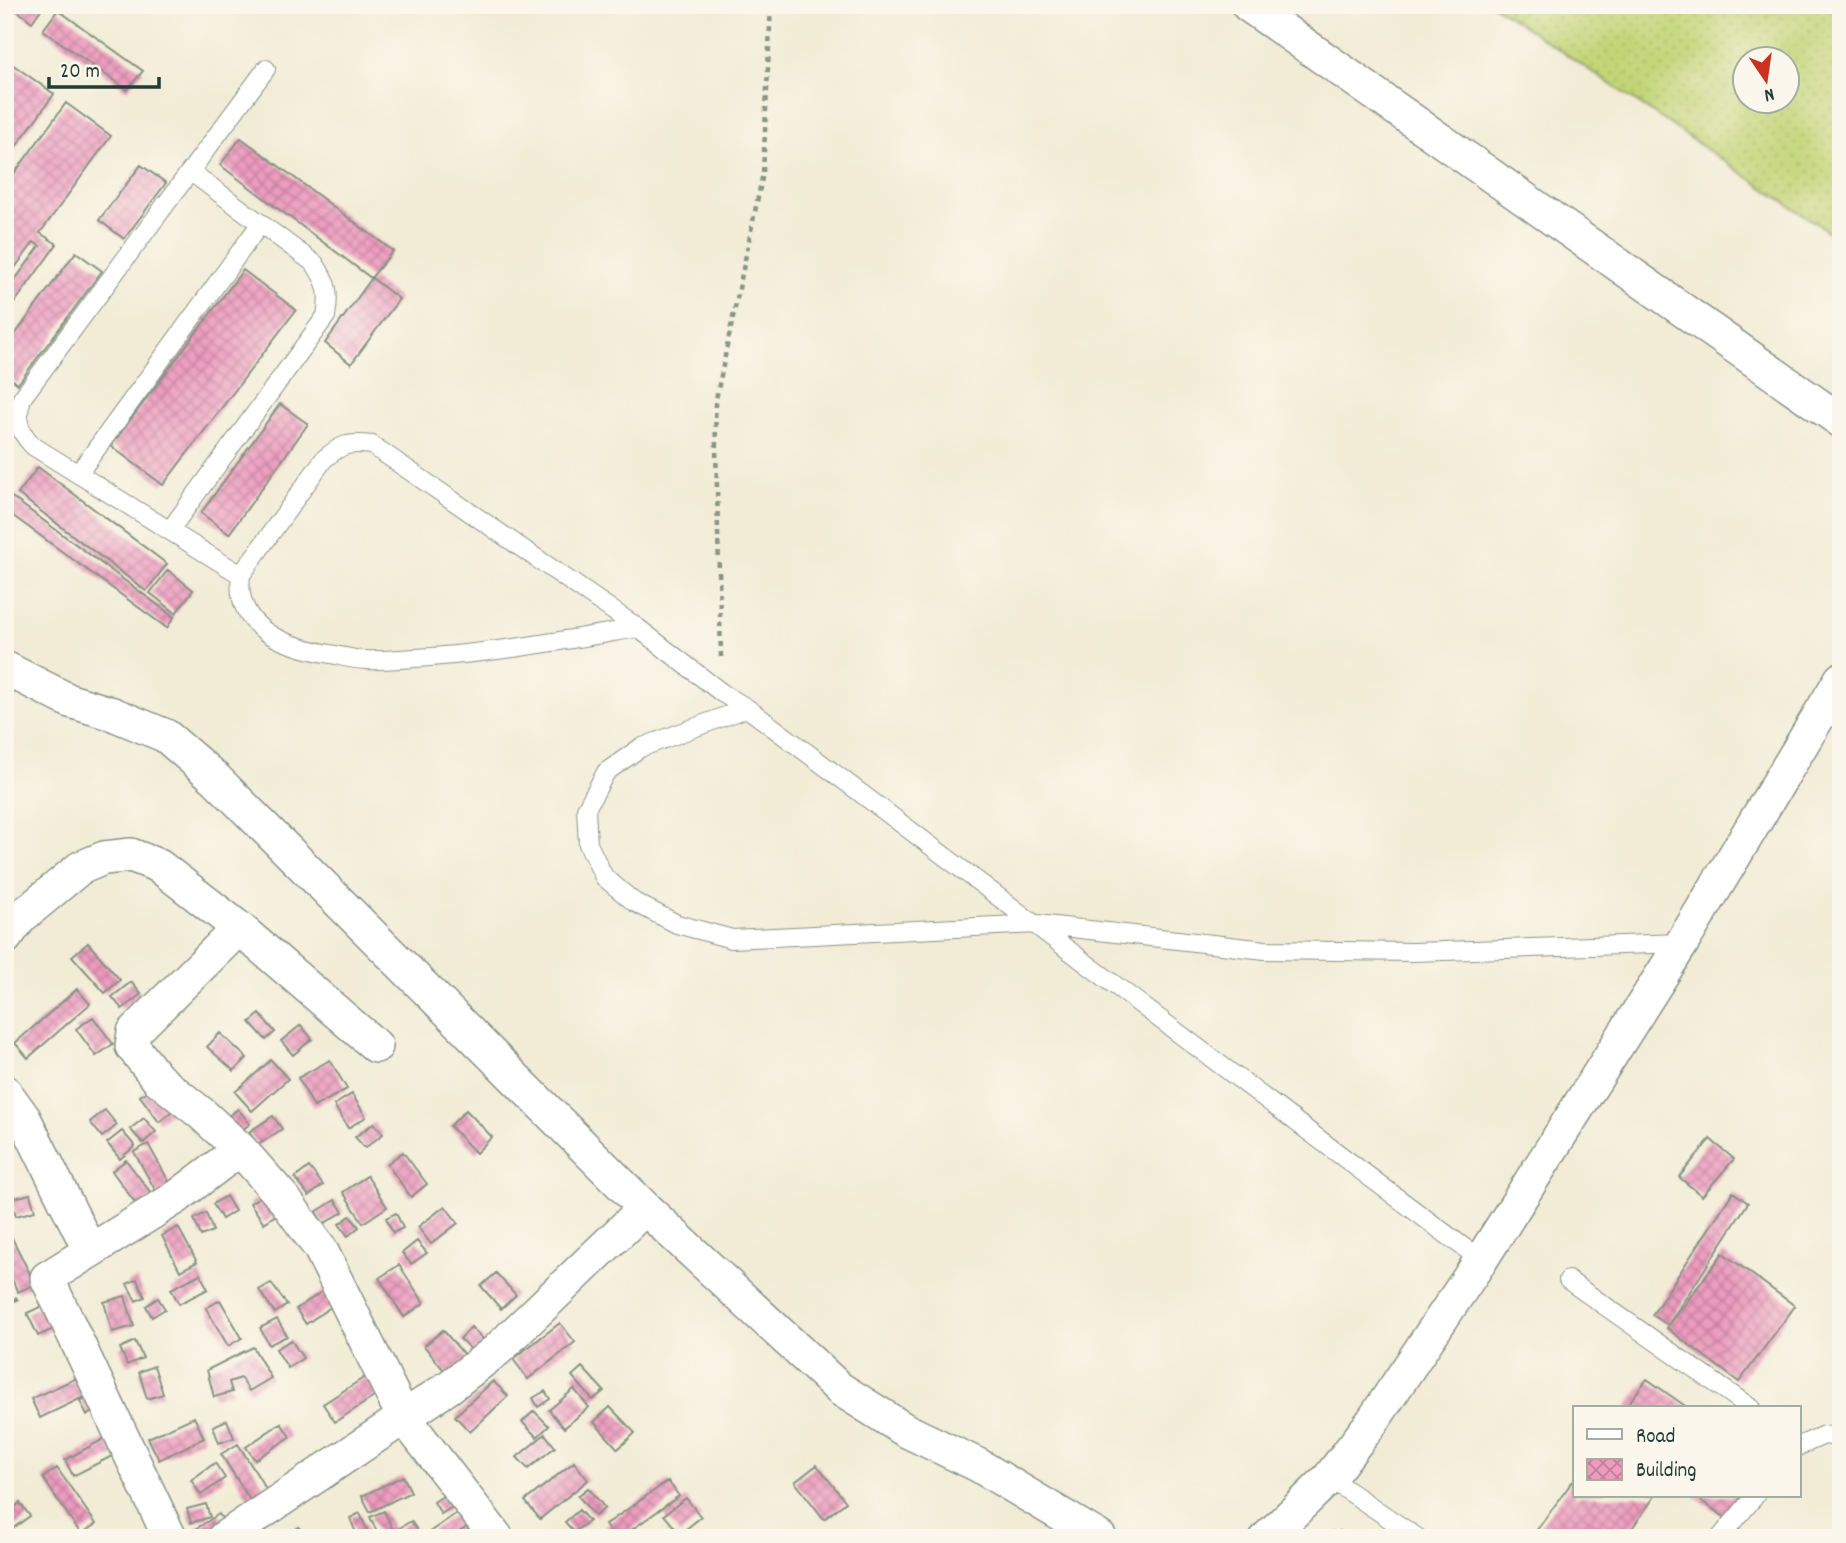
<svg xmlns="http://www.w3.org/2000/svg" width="1846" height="1543" font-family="Dekko,sans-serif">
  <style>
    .grass { fill: url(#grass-dots); stroke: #718855; stroke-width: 2; fill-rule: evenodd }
    .building { fill: url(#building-cross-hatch) }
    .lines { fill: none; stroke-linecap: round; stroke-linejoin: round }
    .service-casing { stroke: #889485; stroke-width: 20 }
    .minor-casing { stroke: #889485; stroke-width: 36 }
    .path { stroke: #889485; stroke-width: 4.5; stroke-dasharray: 5 5; stroke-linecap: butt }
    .service { stroke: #fff; stroke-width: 18 }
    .minor { stroke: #fff; stroke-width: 33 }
  </style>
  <defs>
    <pattern id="grass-dots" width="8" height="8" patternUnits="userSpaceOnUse" patternTransform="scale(1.75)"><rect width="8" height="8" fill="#c3d476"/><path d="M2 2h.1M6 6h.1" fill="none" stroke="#a7b767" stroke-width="1.8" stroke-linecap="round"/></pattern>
    <pattern id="building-cross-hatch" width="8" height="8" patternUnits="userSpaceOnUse" patternTransform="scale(1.75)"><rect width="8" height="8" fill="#ee9bbe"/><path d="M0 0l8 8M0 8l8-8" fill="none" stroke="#c0809b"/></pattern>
  </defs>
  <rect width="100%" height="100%" fill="#fbf7ec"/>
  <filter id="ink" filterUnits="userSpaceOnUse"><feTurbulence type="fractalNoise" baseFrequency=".0143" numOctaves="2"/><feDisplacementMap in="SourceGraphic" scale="14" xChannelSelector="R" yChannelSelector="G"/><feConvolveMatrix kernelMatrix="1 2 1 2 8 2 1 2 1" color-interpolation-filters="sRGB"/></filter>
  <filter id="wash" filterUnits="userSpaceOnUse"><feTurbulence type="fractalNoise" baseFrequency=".00686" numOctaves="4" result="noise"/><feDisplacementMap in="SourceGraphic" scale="28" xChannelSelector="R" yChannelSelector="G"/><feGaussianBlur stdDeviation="1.57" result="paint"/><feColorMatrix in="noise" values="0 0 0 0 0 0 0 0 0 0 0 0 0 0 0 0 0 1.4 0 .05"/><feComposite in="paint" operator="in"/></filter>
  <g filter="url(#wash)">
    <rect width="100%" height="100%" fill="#f2ecd6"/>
    <path class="grass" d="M1493 5H1841V240ZM1744 60H1786V102H1744Z"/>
    <g id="blocks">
      <path class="building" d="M10 5H44L32 22Z
        M58 10 143 71 127 90 43 30Z
        M5 59 54 94 5 162Z
        M66 103 111 136 40 233 57 244 5 316V293L40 246 34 242 5 281V186Z
        M241 138 393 251 371 278 220 165Z
        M141 165 166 183 124 239 99 220Z
        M76 252 102 271 18 384 5 374V348Z
        M243 270 296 310 163 485 111 446Z
        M372 278 399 299 351 364 325 343Z
        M280 404 308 424 229 534 201 513Z
        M38 467 167 564 146 591 18 494Z
        M5 492 174 617 167 628 5 510Z
        M168 570 193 590 176 613 150 593Z
        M88 943 120 980 105 993 72 956Z
        M131 982 141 994 122 1009 112 997Z
        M77 989 90 1004 28 1058 15 1043Z
        M260 1014 275 1032 266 1040 250 1022Z
        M93 1017 113 1044 96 1056 76 1029Z
        M301 1025 312 1039 293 1055 281 1041Z
        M220 1033 247 1058 234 1071 207 1047Z
        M271 1060 288 1079 252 1111 235 1092Z
        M330 1060 347 1089 314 1107 298 1078Z
        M153 1087 172 1112 159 1122 140 1096Z
        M352 1094 366 1117 348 1128 334 1105Z
        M238 1109 250 1124 236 1134 225 1119Z
        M105 1110 117 1125 102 1137 90 1122Z
        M466 1110 492 1137 476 1153 450 1126Z
        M273 1116 282 1129 258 1145 249 1132Z
        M144 1118 156 1132 143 1143 130 1129Z
        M374 1123 383 1134 365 1148 355 1137Z
        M122 1131 135 1146 120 1159 107 1143Z
        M1710 1139 1734 1159 1702 1196 1679 1177Z
        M148 1144 172 1187 158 1195 134 1152Z
        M403 1152 427 1184 411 1197 387 1164Z
        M126 1160 154 1197 139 1208 112 1171Z
        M309 1167 323 1185 309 1196 295 1178Z
        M367 1176 387 1207 363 1223 343 1192Z
        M1733 1192 1748 1203 1668 1325 1652 1315Z
        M266 1193 280 1212 264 1223 250 1203Z
        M30 1194 35 1211 16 1216 11 1199Z
        M226 1196 235 1211 222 1219 213 1204Z
        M335 1200 343 1212 323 1224 316 1212Z
        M445 1206 458 1223 431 1244 418 1227Z
        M206 1213 213 1231 201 1236 194 1219Z
        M396 1213 403 1228 393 1233 386 1218Z
        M350 1216 359 1227 348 1236 339 1224Z
        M5 1224 35 1284 18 1292 5 1266Z
        M178 1227 197 1262 180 1271 162 1236Z
        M417 1241 427 1253 411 1264 402 1253Z
        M1723 1253 1795 1306 1739 1382 1667 1328Z
        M399 1265 424 1303 404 1317 379 1278Z
        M496 1273 516 1295 501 1309 481 1286Z
        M200 1274 208 1289 179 1304 171 1289Z
        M137 1279 145 1297 136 1301 127 1284Z
        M271 1283 287 1305 275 1313 259 1290Z
        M326 1289 335 1304 306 1324 296 1309Z
        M125 1296 134 1326 112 1332 104 1302Z
        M158 1298 165 1309 152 1317 146 1306Z
        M220 1300 242 1338 228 1346 206 1308Z
        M47 1304 58 1327 38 1336 27 1313Z
        M277 1319 287 1336 269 1345 260 1328Z
        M560 1323 575 1342 528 1379 513 1359Z
        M471 1327 489 1345 478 1356 460 1339Z
        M443 1330 472 1364 452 1380 424 1346Z
        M291 1340 303 1358 288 1368 276 1349Z
        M135 1341 143 1358 127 1365 120 1348Z
        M253 1347 271 1378 249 1391 241 1378 229 1382 232 1392 214 1397 207 1370Z
        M154 1366 163 1394 147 1399 139 1372Z
        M582 1367 604 1391 593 1400 572 1376Z
        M83 1375 92 1393 40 1418 31 1399Z
        M368 1375 380 1393 335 1422 323 1404Z
        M1647 1379 1688 1408H1625Z
        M493 1381 508 1396 470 1432 455 1416Z
        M574 1389 589 1407 564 1428 549 1410Z
        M545 1391 550 1399 538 1407 533 1398Z
        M94 1394 101 1408 87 1415 80 1401Z
        M610 1407 635 1433 618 1449 594 1422Z
        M534 1411 549 1426 537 1437 522 1422Z
        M194 1417 204 1438 159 1460 148 1438Z
        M227 1420 234 1438 219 1443 213 1426Z
        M281 1423 290 1437 255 1460 246 1447Z
        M545 1434 555 1447 528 1469 517 1457Z
        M107 1437 116 1454 73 1476 65 1460Z
        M238 1444 271 1497 255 1508 221 1454Z
        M574 1462 588 1480 540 1519 525 1501Z
        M215 1463 225 1478 201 1495 191 1480Z
        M817 1465 846 1502 824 1519 795 1482Z
        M57 1468 96 1524 81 1534 43 1478Z
        M403 1476 411 1492 370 1512 362 1496Z
        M1575 1478V1496H1655L1625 1538H1531Z
        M668 1481 679 1496 620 1538H615L605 1525Z
        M588 1488 605 1508 595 1516 578 1496Z
        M446 1494 454 1506 441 1514 434 1502Z
        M1694 1496H1742L1726 1518Z
        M686 1498 701 1517 680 1534 664 1515Z
        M20 1503 30 1516 5 1534V1514Z
        M206 1504 210 1517 191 1523 187 1509Z
        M579 1510 589 1521 574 1532 565 1522Z
        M384 1511 397 1538H380L370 1517Z
        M360 1513 370 1538H358L350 1518Z
        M457 1513 468 1526 451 1538H427L425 1535Z
        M219 1514 231 1532 223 1538H190L188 1534Z
        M411 1521 422 1538H404L398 1529Z
        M299 1527 308 1538H285Z
        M472 1528 479 1538H457Z
        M1340 1531 1351 1538H1336Z"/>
    </g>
  </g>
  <g filter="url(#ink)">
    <use href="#blocks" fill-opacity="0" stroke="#889485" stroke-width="2"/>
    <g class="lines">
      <g class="service-casing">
        <path id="service" d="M78 474 261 223
          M170 530 326 316C330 293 328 284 315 264L191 172
          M241 575 33 446C17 429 16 420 22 398L266 69
          M638 628C564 640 490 654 415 658 399 659 382 661 366 660 354 660 341 656 330 654 286 646 234 630 241 575L324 459C342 444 348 442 372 445L638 628 722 693 747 708C993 891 1235 1078 1481 1260
          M747 708 640 748 606 772 586 809 588 844 604 877 634 902 677 924 732 939 1037 924 1265 950 1413 952 1682 943
          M1568 1280 1751 1408
          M1799 1446 1824 1435 1841 1438
          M1329 1478 1418 1538
          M1720 1538 1755 1496"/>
      </g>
      <g class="minor-casing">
        <path id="minor" d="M1248 5 1841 421
          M5 668 70 701 113 714 166 736 216 779 645 1208 840 1389 905 1430 978 1465 1100 1538
          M239 928 134 1032 132 1046 158 1079 202 1114 240 1149 285 1200 320 1248 403 1416 497 1538
          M5 938 21 917 80 868 104 858 131 855 159 866 239 928 376 1046
          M5 1092 24 1118 90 1251
          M170 1538 47 1278 177 1197 240 1149
          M224 1538 449 1387 497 1350 645 1208
          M1267 1538 1329 1478 1372 1422 1481 1260 1682 943 1841 679"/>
      </g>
      <path class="path" d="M721 657 715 404 763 173 771 5
        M5 1306 19 1297"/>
      <use href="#service" class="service"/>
      <use href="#minor" class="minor"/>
    </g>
  </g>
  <rect width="1846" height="1543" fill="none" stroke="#fbf7ec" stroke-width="28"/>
  <rect x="1573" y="1406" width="228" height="91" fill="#fbf7ec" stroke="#a3ada2" stroke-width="2"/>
  <rect x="1587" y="1429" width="35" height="10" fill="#ffffff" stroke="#a3ada2" stroke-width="2"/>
  <text x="1636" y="1442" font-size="21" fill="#1f3d34">Road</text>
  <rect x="1587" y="1459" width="35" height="21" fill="url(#building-cross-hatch)" stroke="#a3ada2" stroke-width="2"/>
  <text x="1636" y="1476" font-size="21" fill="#1f3d34">Building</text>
  <g transform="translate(1766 80) rotate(167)"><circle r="33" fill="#fbf7ec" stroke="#a3ada2" stroke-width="2"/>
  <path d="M0-5L12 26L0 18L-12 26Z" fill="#c8321e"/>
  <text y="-10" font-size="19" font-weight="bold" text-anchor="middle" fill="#1f3d34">N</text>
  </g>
  <path d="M49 77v10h110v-10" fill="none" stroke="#1f3d34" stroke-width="3.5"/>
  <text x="60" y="77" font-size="21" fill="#1f3d34" stroke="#fbf7ec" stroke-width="5" paint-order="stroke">20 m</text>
</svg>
